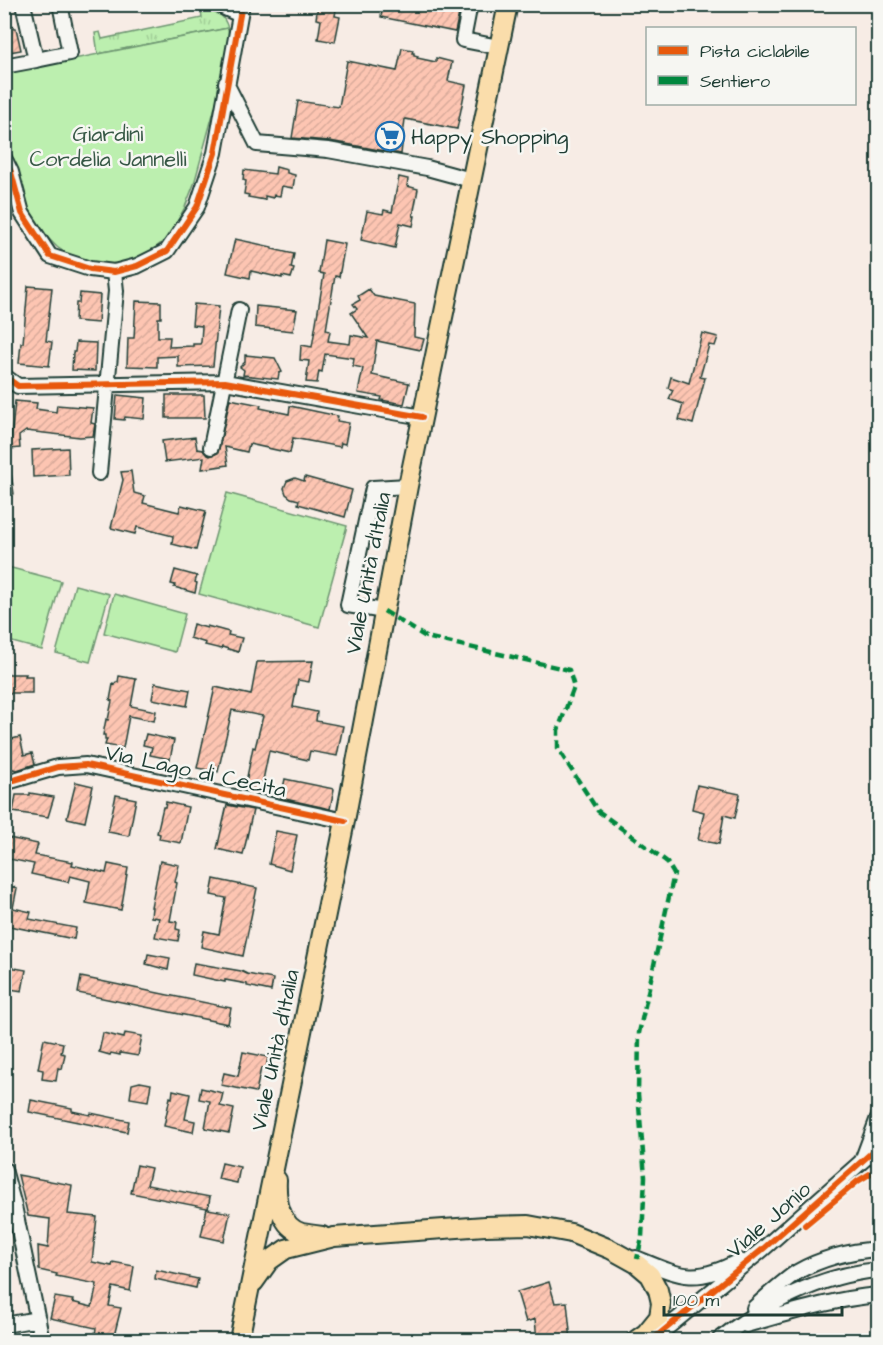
<svg xmlns="http://www.w3.org/2000/svg" width="883" height="1345" font-family="'Architects Daughter',sans-serif">
  <style>
    .grass { fill: url(#grass-tufts); stroke: #6e9672; stroke-width: 1.5 }
    .park { fill: #bcefaf; stroke: #6e9672; stroke-width: 1.5 }
    .building { fill: url(#building-hatch); stroke: #1f3d34; stroke-width: 1.5 }
    .lines { fill: none; stroke-linecap: round; stroke-linejoin: round }
    .minor-casing { stroke: #1f3d34; stroke-width: 18 }
    .major-casing { stroke: #1f3d34; stroke-width: 22 }
    .minor { stroke: #f6f6f2; stroke-width: 14 }
    .major { stroke: #faddab; stroke-width: 18 }
    .quiet { stroke: #00873e; stroke-width: 4.5; stroke-dasharray: 9 4.5; stroke-linecap: butt }
    .cycleway-casing { stroke: #f6f6f2; stroke-width: 10 }
    .cycleway { stroke: #e8590c; stroke-width: 6 }
    .labels { text-anchor: middle; stroke-width: 5; stroke-linejoin: round; paint-order: stroke }
    .park-label { font-size: 22px; fill: #375846; stroke: #f6f6f2 }
    .poi-label { font-size: 22px; fill: #1f3d34; stroke: #f6f6f2; text-anchor: start }
    .street-label { font-size: 22px; fill: #1f3d34; stroke: #f6f6f2 }
  </style>
  <defs>
    <pattern id="grass-tufts" width="24" height="20" patternUnits="userSpaceOnUse" patternTransform="scale(1.5)"><rect width="24" height="20" fill="#bcefaf"/><path d="M3 7l-1-3M5 7V3M7 7l1-3M15 17l-1-3M17 17v-4M19 17l1-3" fill="none" stroke="#a1ce97"/></pattern>
    <pattern id="building-hatch" width="6" height="6" patternUnits="userSpaceOnUse" patternTransform="scale(1.5)"><rect width="6" height="6" fill="#fdc5b2"/><path d="M-1 1l2-2M0 6l6-6M5 7l2-2" fill="none" stroke="#d8aa9a"/></pattern>
  </defs>
  <rect width="100%" height="100%" fill="#f7ece5"/>
  <filter id="ink" filterUnits="userSpaceOnUse"><feTurbulence type="fractalNoise" baseFrequency=".0167" numOctaves="2"/><feDisplacementMap in="SourceGraphic" scale="12" xChannelSelector="R" yChannelSelector="G"/><feConvolveMatrix kernelMatrix="1 2 1 2 8 2 1 2 1" color-interpolation-filters="sRGB"/></filter>
  <g filter="url(#ink)">
    <path class="grass" d="M206 9C219 11 224 16 228 28L98 54 95 33 100 32 102 39 202 18 201 10Z"/>
    <path class="park" d="M228 28 229 39 218 96 194 184 185 207 174 227 166 239 150 252 119 266 87 262 70 256 57 247 37 227 30 215 14 159 5 148 4 73Z
      M227 493 347 526 319 627 199 594Z
      M4 566 61 581 42 650 5 640Z
      M75 585 109 594 90 662 56 653Z
      M114 594 185 614 175 652 104 633Z"/>
    <path class="building" d="M318 4H337L335 16 340 17 335 42 318 39 321 20 316 19Z
      M383 4H461L455 32 381 17Z
      M13 26V28H16L21 50 9 52V50L4 51V28Z
      M402 48 413 50 412 53H414V55L418 56 417 58 436 62V58L452 62 448 81 466 85 457 129 405 119 401 154 330 141 292 138 298 101 339 107 347 61 397 71Z
      M276 167 287 170V173L295 175 293 188 282 186 280 196 274 195 273 198 265 196V200L248 197 249 195 244 194 246 181 243 180 244 170 275 174Z
      M399 177 408 179 407 186 418 189 413 216H415L413 226 400 223 395 248 361 240 367 211 383 214 384 210 392 212Z
      M235 239 272 247V249L294 254 291 268 294 269 291 278 282 276V278L251 271 250 278 227 273Z
      M324 240 345 244 339 277 335 276 326 330 330 331 328 341 350 344 351 335 368 338 351 313 357 309 353 304 360 300 358 296 369 289 374 296 415 304 414 337 424 339 421 350 377 341 374 360 372 375 409 383 404 404 381 400 382 397 358 393 363 368 353 366 354 358 325 354 322 372 319 371 317 383 306 382 309 361 300 360 301 345 312 347 324 274 319 273Z
      M28 286 52 288 46 341 52 342 49 366 19 363 21 343H23Z
      M80 293 100 295 98 323 75 321 76 303H79Z
      M136 301 161 302V318H158V337H170L169 347 193 346V344H200L201 342 202 326 192 325 194 304 219 306 213 366 178 367V356L157 357V367L127 366 128 338H134Z
      M256 306 297 310 293 331 255 327Z
      M702 333 718 337 715 346 709 345 700 377 705 378 693 424 679 420 683 404 669 399 673 390 668 388 671 377 689 383Z
      M76 342 96 343 95 371 72 370 73 352H75Z
      M245 355 275 358 282 372 279 373 278 379 243 375 244 370 240 367 245 362Z
      M117 395 146 398 144 419 125 417 124 420 115 419Z
      M166 395H204L205 418H166Z
      M230 399 261 405 260 408 289 414 290 406 338 416 337 421 349 423 345 444 341 443 340 447 293 438 290 453 249 444 247 452 225 447 228 465 202 469 204 457 165 462 162 441 195 437 197 449 203 450 206 454 210 456 218 453Z
      M15 401 37 403 36 409 56 412 57 405 93 408 91 423 95 424 93 436 80 437 26 431 19 436 20 448 10 449Z
      M68 448 69 475 33 477 32 450Z
      M10 466 14 494 4 496V467Z
      M131 471 134 493 145 496 143 503 179 512 181 505 206 511 196 550 172 544 173 536 137 527 135 534 111 528 123 480 121 472Z
      M305 477 352 490 345 517 298 504 299 500 291 498 286 494 284 488 287 481 295 478 304 481Z
      M175 570 197 576 195 582 197 583 195 593 174 587 175 585 171 584Z
      M193 624 207 628V626L229 632 228 635 242 638 238 652 222 647 221 649 205 645 206 643 190 638Z
      M313 661 309 682 298 680 293 707 317 712 316 721 343 726 337 756 310 751 308 760 269 751 261 790 245 787 253 747 255 748 263 716 232 710 218 772 197 768 215 687 251 695 257 662Z
      M4 674H26L25 676H32V693H4Z
      M119 676 136 679 131 706 156 711 154 721 129 716 123 748 105 745 107 739H105V735H103L106 719 108 720 112 701 110 700 113 684 115 685 116 682H118Z
      M155 683 190 690 187 706 152 699Z
      M146 734 174 740 170 759 150 755 152 747 143 745Z
      M20 737 24 755 32 753 35 764 17 770 9 768 4 758V741Z
      M285 779 334 789 330 809 281 798Z
      M76 782 93 786 85 822 67 818Z
      M697 785 740 794 735 818 724 815 719 844 698 840 704 812 692 809Z
      M30 793 54 797 48 817 13 812 16 795H30Z
      M116 795 136 799 129 836 108 832Z
      M166 802 188 807 181 843 159 839 160 834 157 833 163 807H165Z
      M227 805 253 810 243 855 217 849Z
      M276 831 297 835 290 870 269 864Z
      M4 837 38 844 35 855 73 862 72 865 106 873 108 864 128 868 121 910 86 903 90 881 70 876 68 882 31 874 34 864 4 858Z
      M160 861 179 865 175 882 177 883 170 921 177 922 176 929 180 930 178 941 155 937 159 918 151 917 152 907H151Z
      M214 879 257 888 243 956 201 947 204 931 219 934 226 898 211 895Z
      M4 885 17 888 13 908 31 912 29 919 76 928 74 939 9 926V927H4Z
      M148 954 170 958 168 970 146 964Z
      M194 963 241 971 247 974 273 979 271 991 247 986V984L225 980V982L192 975Z
      M4 966 26 970 22 991 4 988Z
      M81 977 231 1008 228 1024 78 993Z
      M103 1033 124 1038 125 1033 142 1036 138 1056 120 1053V1055L111 1053 110 1055 99 1052Z
      M44 1039 63 1043 61 1053 65 1054 62 1069 58 1068 56 1081 42 1079 43 1070 38 1069Z
      M243 1052 268 1057 266 1069 261 1068 256 1092 221 1085 224 1073 238 1076Z
      M140 1082 151 1084 148 1101 130 1098 132 1084Z
      M201 1088 223 1093 220 1106 234 1109 229 1133 205 1128 210 1101 199 1099Z
      M173 1090 190 1094 185 1119 195 1121 193 1132 164 1126 170 1097 172 1098Z
      M31 1100 72 1108V1111L90 1115 91 1113 129 1121 127 1132 29 1112Z
      M222 1163 240 1167 237 1183 218 1179Z
      M137 1165 151 1168 147 1185 210 1197 208 1209 230 1213 224 1241 201 1236 207 1208 131 1193Z
      M18 1175 72 1185 68 1214 97 1217 92 1262 112 1266 113 1262 134 1266 130 1291 113 1287 109 1306 121 1308 115 1332 135 1336V1341H94L96 1328 50 1318 55 1297 73 1300 72 1302 92 1307 97 1284 56 1276 57 1274 39 1270 38 1246 48 1248 50 1219 28 1216Z
      M156 1270 198 1279 196 1288 155 1279Z
      M549 1282 555 1303 567 1302 571 1341H537L535 1319 526 1322 517 1292Z"/>
    <g class="lines">
      <g class="minor-casing">
        <path id="minor" d="M216 4 240 15
          M470 4 463 40 499 47
          M36 60 70 53 60 4
          M4 66 36 60 23 4
          M226 83 257 144 328 150 427 168 471 180
          M4 158 11 172 22 213 50 256 90 269 114 272 137 266 167 251 197 207 215 153 242 4
          M4 376 18 386 225 382 422 417
          M211 447 239 310
          M99 473 116 291 114 272
          M384 611 348 605 373 488 408 486
          M4 783 58 767 86 765 345 821
          M862 1161 878 1118
          M4 1169 14 1206 42 1340
          M636 1258C680 1276 694 1285 739 1261
          M754 1308C767 1296 782 1282 797 1272 822 1258 851 1251 878 1249
          M4 1325 38 1319
          M746 1325C789 1313 833 1299 878 1295
          M652 1340 763 1249 878 1147
          M719 1340C764 1304 820 1275 878 1270"/>
      </g>
      <g class="major-casing">
        <path id="major" d="M277 1180C276 1199 280 1227 302 1233 308 1234 315 1235 322 1236
          M254 1282 269 1261 286 1249 334 1237 485 1226 528 1225 571 1233 610 1249 637 1264 650 1275 658 1290 661 1303 659 1317 646 1333 636 1340
          M239 1340 345 821 408 486 508 4"/>
      </g>
      <use href="#minor" class="minor"/>
      <use href="#major" class="major"/>
      <path class="quiet" d="M384 611 426 637 569 670 574 687 558 730V749L598 811 666 861 674 874 639 1033 638 1094 645 1177 642 1237 637 1259"/>
      <g class="cycleway-casing">
        <path id="cycleway" d="M4 158 11 172 22 213 50 256 90 269 114 272 137 266 167 251 197 207 215 153 242 4
          M4 376 18 386 225 382 422 417
          M4 783 58 767 86 765 345 821
          M805 1225 858 1181 878 1169
          M652 1340 763 1249 878 1147"/>
      </g>
      <use href="#cycleway" class="cycleway"/>
    </g>
  </g>
  <defs>
    <g id="supermarket-ring" transform="scale(1.5)"><circle r="9.5" fill="#f6f6f2" stroke="#1f6fb2" stroke-width="1.5"/><path d="M-6-5.5h2.5l.6 2H6L4.5 2H-2.5L-4.4-4H-6ZM-1.5 3.2a1.3 1.3 0 1 0 .1 0ZM3 3.2a1.3 1.3 0 1 0 .1 0Z" fill="#1f6fb2"/></g>
  </defs>
  <g fill-rule="evenodd">
    <use href="#supermarket-ring" x="390" y="136"/>
  </g>
  <g class="labels">
    <g class="park-label">
      <text x="108" y="141">Giardini<tspan x="108" dy="25">Cordelia Jannelli</tspan></text>
    </g>
    <g class="poi-label">
      <text x="411" y="144">Happy Shopping</text>
    </g>
    <g class="street-label">
      <text transform="translate(367 573) rotate(-79)" y="8">Viale Unità d'Italia</text>
      <text transform="translate(196 770) rotate(12)" y="8">Via Lago di Cecita</text>
      <text transform="translate(274 1050) rotate(-78)" y="8">Viale Unità d'Italia</text>
      <text transform="translate(768 1219) rotate(-41)" y="8">Viale Jonio</text>
    </g>
  </g>
  <rect width="883" height="1345" fill="none" stroke="#f6f6f2" stroke-width="24"/>
  <rect x="12" y="12" width="859" height="1321" fill="none" stroke="#1f3d34" stroke-width="2" filter="url(#ink)"/>
  <rect x="646" y="27" width="210" height="78" fill="#f6f6f2" stroke="#a0aca6" stroke-width="1.5"/>
  <rect x="658" y="46" width="30" height="9" fill="#e8590c" stroke="#a0aca6" stroke-width="1.5"/>
  <text x="700" y="57" font-size="18" fill="#1f3d34">Pista ciclabile</text>
  <rect x="658" y="76" width="30" height="9" fill="#00873e" stroke="#a0aca6" stroke-width="1.5"/>
  <text x="700" y="87" font-size="18" fill="#1f3d34">Sentiero</text>
  <path d="M664 1306v9h178v-9" fill="none" stroke="#1f3d34" stroke-width="3"/>
  <text x="673" y="1306" font-size="18" fill="#1f3d34" stroke="#f6f6f2" stroke-width="4.5" paint-order="stroke">100 m</text>
</svg>
